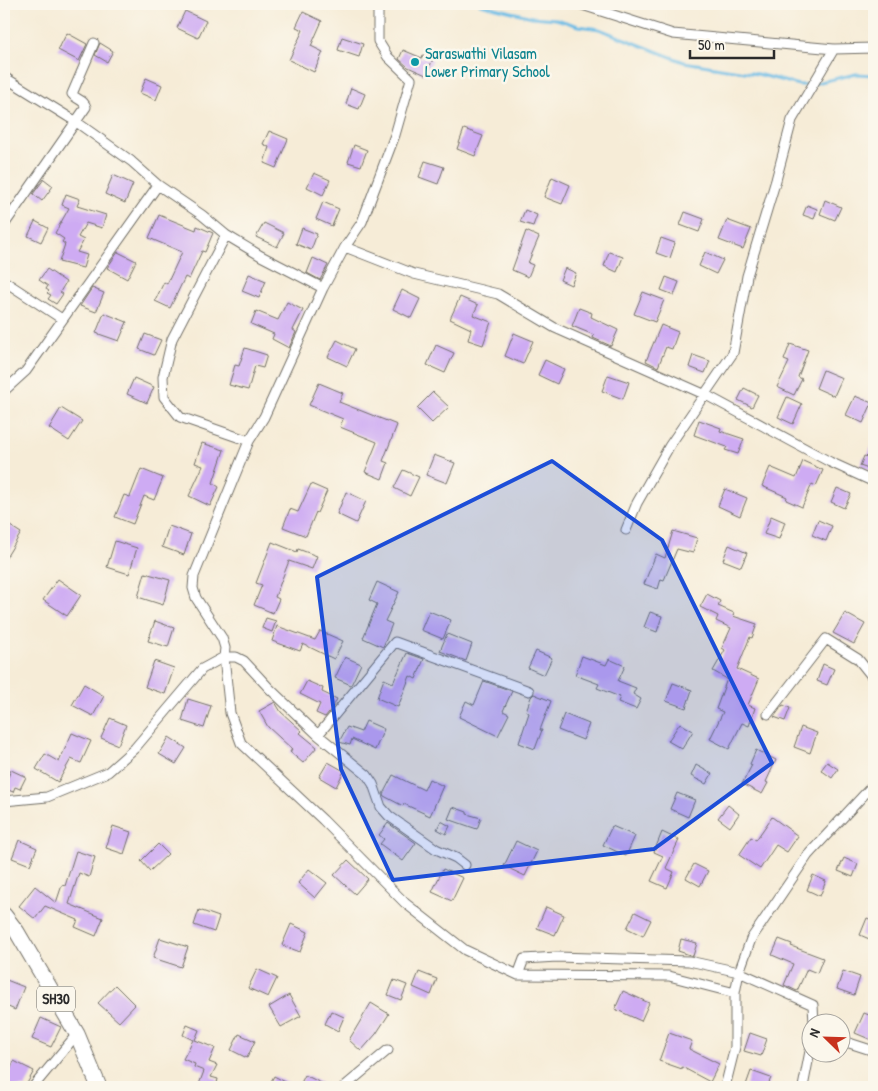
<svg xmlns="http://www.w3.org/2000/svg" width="878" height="1091" font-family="'Patrick Hand',sans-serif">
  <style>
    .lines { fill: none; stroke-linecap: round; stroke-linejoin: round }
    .stream { stroke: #6abbe5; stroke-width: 3 }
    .building { fill: #ceabf3 }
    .street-casing { stroke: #726f67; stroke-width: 11 }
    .primary-casing { stroke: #726f67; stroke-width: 17 }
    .street { stroke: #fff; stroke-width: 9 }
    .primary { stroke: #fff; stroke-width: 15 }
    .marked { fill: #1d4ed8; fill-opacity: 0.2; stroke: #1d4ed8; stroke-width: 4; stroke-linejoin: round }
    .culture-dot { fill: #0f9aa8; stroke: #fbf7ec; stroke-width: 2 }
    .labels { text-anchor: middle; stroke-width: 5; stroke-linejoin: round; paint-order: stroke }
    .shield { fill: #fbf7ec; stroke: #696865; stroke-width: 1 }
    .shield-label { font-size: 15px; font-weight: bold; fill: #2b2b2b }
    .culture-label { font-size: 16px; fill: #0d838f; stroke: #fbf7ec; text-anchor: start }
  </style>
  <rect width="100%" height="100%" fill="#fbf7ec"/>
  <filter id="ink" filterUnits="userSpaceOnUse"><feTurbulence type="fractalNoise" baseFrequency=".02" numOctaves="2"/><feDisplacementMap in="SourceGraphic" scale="10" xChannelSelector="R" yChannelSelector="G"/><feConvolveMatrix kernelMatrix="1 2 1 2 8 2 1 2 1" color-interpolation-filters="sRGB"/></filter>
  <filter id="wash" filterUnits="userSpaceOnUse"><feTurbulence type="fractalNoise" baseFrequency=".0096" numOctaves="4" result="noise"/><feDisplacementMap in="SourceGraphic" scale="20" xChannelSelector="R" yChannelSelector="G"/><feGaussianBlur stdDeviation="1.12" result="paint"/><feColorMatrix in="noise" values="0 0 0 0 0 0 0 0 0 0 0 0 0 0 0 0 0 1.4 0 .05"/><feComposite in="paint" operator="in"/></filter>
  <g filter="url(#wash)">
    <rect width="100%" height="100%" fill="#f6ecd7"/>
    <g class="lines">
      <path class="stream" d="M480 4 532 17 556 19 579 26 599 29 684 62 757 74 799 85H810
        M816 83 856 74 874 75"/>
    </g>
    <g id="blocks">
      <path class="building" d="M185 11 206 21 198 38 177 28Z
        M303 12 322 21 311 46 323 52 314 72 289 60 303 30 296 27Z
        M67 33 87 44 79 61 58 50Z
        M342 37 363 44 359 57 338 50Z
        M100 43 113 51 107 62 95 55Z
        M403 50 422 58 423 55 433 59 426 75 408 67 399 59Z
        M146 78 162 85 156 100 140 93Z
        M351 88 365 94 359 109 346 104Z
        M464 129 483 136 475 156 457 149Z
        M269 131 288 139 276 168 264 163 269 147 263 144Z
        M354 145 367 150 361 166 348 162Z
        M425 161 444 167 438 184 419 177Z
        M314 173 330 180 323 195 307 187Z
        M113 175 133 184 125 203 105 194Z
        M552 177 570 185 562 204 544 197Z
        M44 179 53 186 42 201 33 194Z
        M66 194 80 199 77 206 106 215 102 228 86 223 78 237 84 240 77 252 87 255 83 268 59 262 65 244 62 242 64 239 55 233 69 208 62 205Z
        M825 200 841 207 835 220 820 214Z
        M323 202 339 209 332 226 316 219Z
        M807 205 817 209 814 219 803 215Z
        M525 210 537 215 533 226 520 222Z
        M685 212 704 219 699 232 680 225Z
        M159 215 196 230 197 226 213 233 205 252 202 251 189 279 185 277 170 308 155 301 164 282 167 284 182 252 149 238Z
        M727 220 751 229 743 249 719 240Z
        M35 221 48 228 41 242 28 236Z
        M264 223 284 233 277 247 256 237Z
        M302 228 317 234 311 250 296 244Z
        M526 231 539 237 528 263 533 265 528 277 512 270Z
        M661 238 675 243 670 258 656 253Z
        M118 252 136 261 127 279 107 268Z
        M609 252 623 257 617 272 604 266Z
        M705 252 723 260 716 274 699 266Z
        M313 258 328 265 320 280 307 273Z
        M565 268 576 273 571 285 560 280Z
        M47 269 66 282 60 292 63 294 56 304 48 299 51 295 47 293 49 291 46 289 48 286 39 280Z
        M249 274 266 281 259 298 242 291Z
        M666 277 679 282 674 295 661 290Z
        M92 288 104 293 96 312 80 306Z
        M402 290 420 299 411 318 393 309Z
        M643 292 664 300 655 322 634 314Z
        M460 297 478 305 473 315 491 322 483 345 468 340 471 329 450 319Z
        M287 302 303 310 293 330 296 332 289 348 272 339 274 334 251 324 256 311 278 320Z
        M579 308 592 313 591 317 618 330 611 346 593 338 594 335 572 326Z
        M104 313 127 322 119 341 96 333Z
        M661 325 678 332 672 349 666 347 658 367 646 361Z
        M514 333 533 341 523 364 505 356Z
        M145 334 161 340 154 355 139 349Z
        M337 340 355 349 347 366 328 357Z
        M790 344 808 350 798 377 802 379 794 395 777 387 789 362 784 360Z
        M436 345 454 353 445 373 427 365Z
        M245 348 267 355 263 368 255 366 248 390 229 385 235 365 239 366Z
        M693 355 710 361 705 373 689 367Z
        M545 360 564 369 557 384 538 375Z
        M823 370 842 378 834 396 816 388Z
        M608 375 629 382 623 399 602 391Z
        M134 378 154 387 147 403 127 394Z
        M319 383 343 393 339 402 397 425 383 461 388 463 382 479 365 472 377 442 340 427 343 419 309 405Z
        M744 388 758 395 752 407 738 400Z
        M433 392 449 407 432 423 417 408Z
        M855 396 872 403 863 423 846 415Z
        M787 397 802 404 793 424 778 417Z
        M61 408 82 421 69 441 49 428Z
        M699 420 721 428 720 431 744 439 738 454 725 450 727 447 694 435Z
        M874 441V471L860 466 864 456 867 457Z
        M202 443 224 450 213 483 219 487 210 506 189 496 203 466 195 463Z
        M434 455 455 463 447 483 426 475Z
        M803 461 823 470 816 486 812 484 802 507 786 500 787 497 762 486 770 467 796 478Z
        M141 469 163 478 154 500 144 496 133 524 115 517 124 495 130 497Z
        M403 470 419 477 410 496 394 488Z
        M311 484 327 491 317 513 316 512 306 536 283 527 290 509 298 512Z
        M837 488 851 494 844 508 831 502Z
        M725 489 747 498 740 516 718 506Z
        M346 492 366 501 356 523 337 514Z
        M771 516 785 522 779 539 764 534Z
        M818 520 832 526 826 541 812 535Z
        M4 522 21 533 4 561Z
        M169 526 191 534 184 555 162 547Z
        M673 531 697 538 693 553 677 549 664 580 661 579 658 589 644 584 656 554 665 558Z
        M115 541 137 548 129 574 107 567Z
        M272 542 297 552 298 549 317 556 312 569 289 561 275 597 279 599 273 613 254 605 262 585 256 583Z
        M729 545 747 553 741 567 723 560Z
        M145 573 170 580 163 605 138 597Z
        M58 579 81 595 67 616 43 600Z
        M377 582 399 592 385 621 392 624 383 647 363 638 377 604 369 600Z
        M707 594 720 601 718 606 734 613 733 616 757 624 752 638 750 637 737 669 759 679 748 705 755 708 749 726 742 723 729 749 710 739 723 712 716 709 727 679 713 671 725 650 722 648 731 628 716 621 718 616 700 607Z
        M429 611 451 620 443 639 421 630Z
        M650 612 662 616 657 632 644 627Z
        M845 613 865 624 854 644 833 633Z
        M266 618 276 621 272 632 262 628Z
        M155 621 174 628 168 647 148 641Z
        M277 626 315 640 320 631 343 641 334 659 303 644 300 651 272 641Z
        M447 634 472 644 466 661 440 651Z
        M536 651 552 658 544 675 528 668Z
        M407 653 424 659 416 679 410 676 398 707 377 698 384 679 393 683Z
        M582 656 606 665 609 659 625 666 618 681 636 688 633 694 641 699 636 709 618 702 620 697 597 688 599 684 575 675Z
        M345 657 361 664 351 685 335 678Z
        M154 661 174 668 165 694 145 687Z
        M823 664 834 669 827 685 817 681Z
        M307 681 323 688 322 692 337 699 333 707 325 717 316 713 320 704 300 694Z
        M484 681 512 691 503 711 509 714 498 736 459 717 466 701 474 705Z
        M673 683 692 690 686 708 666 701Z
        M84 684 104 696 93 716 72 705Z
        M534 694 551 701 540 730H542L535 749 519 743 529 713 526 711 531 697Z
        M188 699 211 706 204 728 182 721Z
        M275 702 281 712 302 731 300 733 317 747 303 763 290 752 292 749 268 727 259 711Z
        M783 705 790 708 785 721 774 717Z
        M564 714 589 724 583 740 558 730Z
        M110 718 126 725 118 745 101 738Z
        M366 721 384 729 375 750 352 739 350 745 339 742 347 727 361 732Z
        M680 723 693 731 682 749 668 741Z
        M801 727 817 733 810 753 794 747Z
        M72 733 91 741 81 763 71 759 58 782 36 769 45 754 59 762Z
        M169 737 186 748 176 764 159 754Z
        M756 750 776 760 766 782 768 783 762 794 742 784 752 765 750 764Z
        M328 762 344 771 336 787 319 777Z
        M827 762 838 769 832 778 821 770Z
        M696 765 712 774 706 784 691 776Z
        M11 770 26 777 20 789 15 787 13 792 4 788V776L8 777Z
        M393 775 424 790 429 779 443 786 430 816 404 804 403 806 384 796 383 794Z
        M677 793 695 800 688 817 670 809Z
        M728 805 739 814 730 827 718 818Z
        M453 807 467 812V814L481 818 477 829 448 819Z
        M772 817 798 836 787 852 776 845 760 869 739 855 751 837 756 840Z
        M441 821 450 826 446 834 437 829Z
        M388 823 416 843 403 861 380 844 384 839 379 835Z
        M113 826 131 832 124 854 106 848Z
        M612 826 635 836 626 856 603 845Z
        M662 832 679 840 666 868 674 872 667 888 651 881 663 856 654 852Z
        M19 840 37 848 30 865 12 858Z
        M516 841 537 851 525 876 504 866Z
        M158 844 168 854 150 871 141 861Z
        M76 851 95 857 89 877 79 873 69 904 103 918 96 936 75 927 78 920 45 906 35 919 19 906 35 886 56 903 62 885 65 886Z
        M844 858 858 864 853 877 838 871Z
        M348 860 368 879 355 894 334 875Z
        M694 864 708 871 700 886 686 878Z
        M309 869 327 883 315 898 298 883Z
        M443 869 463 878 452 901 432 892Z
        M813 875 826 881 820 896 807 890Z
        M546 907 564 915 555 935 537 928Z
        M199 910 219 917 214 932 194 925Z
        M635 912 651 920 643 936 627 928Z
        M867 918 874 921V941L860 935Z
        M291 924 308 932 300 952 282 945Z
        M160 938 188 947 181 967 153 958Z
        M681 939 697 943 693 956 678 951Z
        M779 939 792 944 791 946 823 958 817 973 807 969 797 991 784 985 793 964 772 955Z
        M257 969 277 978 268 997 248 988Z
        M843 971 860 977 854 995 837 989Z
        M419 972 437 979 431 995 413 987Z
        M4 979 24 987 15 1010 4 1005Z
        M394 980 407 985 401 1000 388 995Z
        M115 985 135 1005 119 1022 98 1003Z
        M623 991 649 1003 641 1021 615 1009Z
        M289 995 301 1016 281 1027 269 1007Z
        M371 1003 389 1014 376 1034 361 1051 349 1040Z
        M331 1011 344 1017 338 1031 325 1024Z
        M864 1013 874 1017V1041L855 1033Z
        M41 1018 61 1027 51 1047 32 1039Z
        M187 1025 199 1030 195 1040 215 1048 209 1062 217 1065 211 1077 218 1079 216 1087 207 1085 206 1087H198L204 1071 194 1067 195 1064 183 1059 193 1040 183 1035Z
        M669 1033 692 1041 689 1049 719 1064 710 1082 682 1067V1069L659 1061Z
        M750 1033 767 1039 761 1056 744 1051Z
        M239 1034 255 1041 247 1058 231 1050Z
        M14 1061 34 1071 25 1087H10L4 1084Z
        M751 1071 771 1078 767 1087H753L746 1085Z
        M305 1075 329 1087H299Z
        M274 1076 295 1087H268Z"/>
    </g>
  </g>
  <g filter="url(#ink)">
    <use href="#blocks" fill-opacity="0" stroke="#726f67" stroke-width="1"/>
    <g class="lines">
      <g class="street-casing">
        <path id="street" d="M378 4V41L388 57 411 79 395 135 362 222 345 247 323 288 264 417 249 441 194 576 193 588 196 598 222 638 225 648 224 657H236L244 661 269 688 318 735 367 775 373 784 381 807 389 816 436 849 456 858 465 865
          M579 4 673 34 834 49 874 48
          M4 77 75 121 131 161 158 185 202 215 226 235 261 256 323 288
          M4 225 86 107C84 99 76 100 72 94L94 43
          M226 235 172 339 163 377 164 397 180 417 249 441
          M345 247 414 274 498 294 555 328 706 395 830 462 874 482
          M4 281 62 319
          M4 391 26 371 158 185
          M626 530 637 503 670 445 733 353 747 276 776 180 792 120 834 49
          M768 714 826 639 858 659 874 679
          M318 735 395 642 529 691
          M4 801 47 797 108 772 135 748 202 669 224 657 230 713 241 743 323 820 405 903 465 950 518 975 669 976 735 993
          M518 975 524 959 557 957 689 961 739 972 813 1005 814 1024
          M840 1040 874 1051
          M33 1087 77 1034
          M344 1087 388 1050
          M725 1087 735 1047V993L739 972 751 939 808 855 874 784
          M803 1087 810 1051"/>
      </g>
      <g class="primary-casing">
        <path id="primary" d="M4 915 17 932 77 1034 99 1087"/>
      </g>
      <use href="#street" class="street"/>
      <use href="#primary" class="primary"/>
    </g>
  </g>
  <path class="marked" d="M552 461 662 540 772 763 654 849 393 880 341 769 317 577Z"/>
  <circle class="culture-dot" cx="415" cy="62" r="5"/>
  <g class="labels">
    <rect class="shield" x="37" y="986.5" width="38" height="25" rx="4"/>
    <g class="shield-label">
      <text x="56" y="1004">SH30</text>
    </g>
    <g class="culture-label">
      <text x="425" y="59">Saraswathi Vilasam<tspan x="425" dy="18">Lower Primary School</tspan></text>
    </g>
  </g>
  <rect width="878" height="1091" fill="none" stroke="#fbf7ec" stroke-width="20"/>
  <g transform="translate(826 1038) rotate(293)"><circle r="24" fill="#fbf7ec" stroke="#a8a59f"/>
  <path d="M0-4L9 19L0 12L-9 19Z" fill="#c8321e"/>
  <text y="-8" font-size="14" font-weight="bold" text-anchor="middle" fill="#2b2b2b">N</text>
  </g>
  <path d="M690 50v8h84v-8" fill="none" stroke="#2b2b2b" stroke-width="2.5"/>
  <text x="698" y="50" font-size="15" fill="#2b2b2b" stroke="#fbf7ec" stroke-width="4" paint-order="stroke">50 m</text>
</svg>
